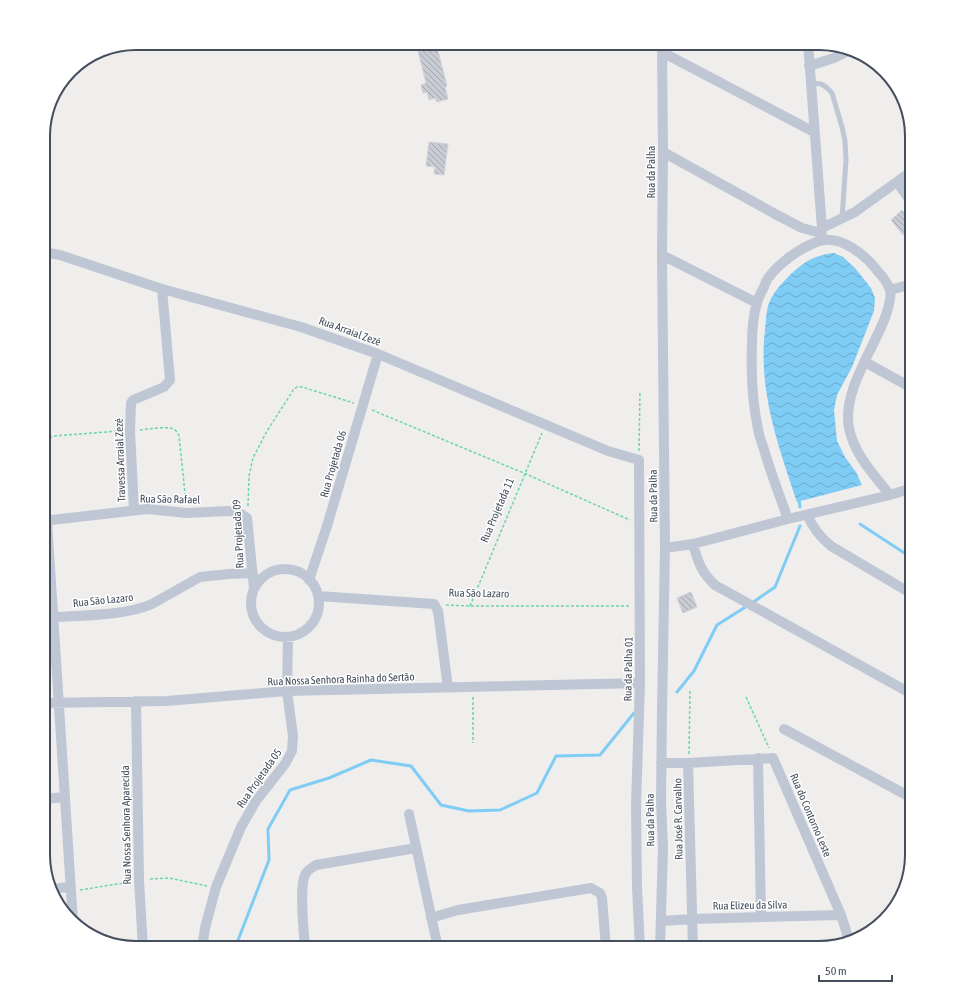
<svg xmlns="http://www.w3.org/2000/svg" width="955" height="991" font-family="'Asap Condensed',sans-serif">
  <style>
    .water { fill: url(#water-waves) }
    .lines { fill: none; stroke-linecap: round; stroke-linejoin: round }
    .stream { stroke: #7fcdf5; stroke-width: 3 }
    .building { fill: url(#building-back-hatch); stroke: #d1d2da }
    .path { stroke: #6bd5ae; stroke-width: 1.5; stroke-dasharray: 3 2; stroke-linecap: butt }
    .lane { stroke: #bfc7d4; stroke-width: 5 }
    .street { stroke: #bfc7d4; stroke-width: 10 }
    .labels { text-anchor: middle; stroke-width: 3; stroke-linejoin: round; paint-order: stroke }
    .street-label { font-size: 11px; fill: #444e5d; stroke: #fff }
    .rim { fill: none; stroke: #444e5d; stroke-width: 2 }
  </style>
  <defs>
    <pattern id="water-waves" width="16" height="10" patternUnits="userSpaceOnUse"><rect width="16" height="10" fill="#7fcdf5"/><path d="M0 5q4-4 8 0t8 0" fill="none" stroke="#6aa9ca"/></pattern>
    <pattern id="building-back-hatch" width="6" height="6" patternUnits="userSpaceOnUse"><rect width="6" height="6" fill="#c9cbd4"/><path d="M-1 5l2 2M0 0l6 6M5-1l2 2" fill="none" stroke="#a5a7af"/></pattern>
  </defs>
  <rect width="100%" height="100%" fill="#f0eded"/>
  <path class="water" d="M834 253 843 257 855 268 871 288 875 298 874 311 852 367 837 395 834 410 837 441 845 457 856 472 862 485 797 502C778 445 758 391 765 330 766 322 766 313 768 306 772 293 782 283 791 274 805 261 815 255 834 253Z"/>
  <g class="lines">
    <path class="stream" d="M799 499 800 507
      M860 524 912 558
      M752 603 775 587 800 526
      M677 692 694 671 717 625 747 606
      M235 948 269 860 268 829 290 790 329 778 371 760 411 766 441 805 469 811 500 810 537 793 556 756 600 755 634 713"/>
  </g>
  <path class="building" d="M437 47 447 86 445 87 448 99 437 102 435 98 429 100 427 92 423 93 421 85 426 83 418 51Z
    M429 142 448 144 444 175 434 174 435 167 426 166Z
    M902 210 906 216 907 223 903 235 891 220Z
    M691 592 697 607 683 613 677 598Z"/>
  <g class="lines">
    <path class="path" d="M372 410 526 474 630 520
      M140 430C148 429 167 426 173 429 176 430 178 433 179 436L186 503
      M639 451 640 391
      M248 506 249 476 253 458 267 431 294 389 297 387H302L354 403
      M46 510 43 444 48 439 53 436 120 431
      M446 605 470 606H630
      M470 606 542 433
      M473 697V743
      M746 697 769 748
      M689 754 690 689
      M150 879 169 878 207 886
      M80 890 130 882"/>
    <path class="lane" d="M811 83 821 84 826 87 832 93 842 127 845 141 846 160 842 218"/>
    <path class="street" d="M808 43 822 228 821 239
      M662 52 814 132
      M809 66 834 58 850 50
      M663 152 777 215 802 228 821 233
      M897 182 912 203
      M822 228 855 212 912 171
      M43 252 60 255 162 289 301 327 378 354 608 451 639 460 640 683 636 805 637 887 640 948
      M662 255 757 303
      M890 290 912 284
      M865 362 912 388
      M134 510 130 431 131 403 133 400 164 387 170 380 162 289
      M807 515C813 528 820 537 831 546L907 591 912 595
      M788 519C780 497 772 476 765 453 763 445 759 437 758 429 752 401 751 372 752 344 752 330 753 316 757 303 758 298 761 293 763 289 765 285 766 280 769 277 778 264 799 249 814 243 838 231 866 255 880 274 884 278 888 285 890 290 892 298 888 308 886 315 874 349 842 391 849 428 854 454 874 475 890 495
      M43 521 147 509 187 513 228 511 241 514 247 518 254 588
      M47 521 73 922
      M693 544C698 562 701 572 715 585L912 694
      M665 548 693 544 788 519 890 495 912 488
      M251 603a34 34 0 1 1 68 0a34 34 0 1 1-68 0Z
      M309 580 327 526 378 354
      M318 596 434 604 438 611 448 688
      M43 618C76 615 122 617 152 604L200 577 229 574 253 573
      M136 701 139 880 143 948
      M43 703 167 701 287 691 640 683
      M784 729 912 798
      M758 758 761 917
      M661 763H688L773 758 841 915 850 943
      M688 763 693 948
      M43 799 65 797
      M409 814 438 948
      M50 889 70 887
      M431 918 458 910 591 888 600 893 602 898 606 948
      M661 921 692 919 841 915
      M202 948 205 928 216 887 241 827 256 801 285 764 292 751 293 736 287 691 288 638
      M305 948C304 933 299 887 305 875 307 870 312 868 316 865L416 848
      M660 948 663 848 661 802 662 710 665 548 662 255 663 152 662 43"/>
  </g>
  <g class="labels">
    <g class="street-label">
      <text transform="translate(651 172) rotate(-90)" y="4">Rua da Palha</text>
      <text transform="translate(350 331) rotate(20)" y="4">Rua Arraial Zezé</text>
      <text transform="translate(120 460) rotate(-92)" y="4">Travessa Arraial Zezé</text>
      <text transform="translate(333 464) rotate(-74)" y="4">Rua Projetada 06</text>
      <text transform="translate(653 496) rotate(-91)" y="4">Rua da Palha</text>
      <text transform="translate(170 499) rotate(1)" y="4">Rua São Rafael</text>
      <text transform="translate(497 510) rotate(-67)" y="4">Rua Projetada 11</text>
      <text transform="translate(238 534) rotate(-93)" y="4">Rua Projetada 09</text>
      <text transform="translate(479 593) rotate(1)" y="4">Rua São Lazaro</text>
      <text transform="translate(103 600) rotate(-6)" y="4">Rua São Lazaro</text>
      <text transform="translate(628 669) rotate(-89)" y="4">Rua da Palha 01</text>
      <text transform="translate(341 679) rotate(-2)" y="4">Rua Nossa Senhora Rainha do Sertão</text>
      <text transform="translate(259 778) rotate(-55)" y="4">Rua Projetada 05</text>
      <text transform="translate(811 815) rotate(67)" y="4">Rua do Contorno Leste</text>
      <text transform="translate(678 819) rotate(-91)" y="4">Rua José R. Carvalho</text>
      <text transform="translate(650 820) rotate(-91)" y="4">Rua da Palha</text>
      <text transform="translate(126 825) rotate(-91)" y="4">Rua Nossa Senhora Aparecida</text>
      <text transform="translate(750 905) rotate(-1)" y="4">Rua Elizeu da Silva</text>
    </g>
  </g>
  <path d="M0 0H955V991H0ZM136 50H819A86 86 0 0 1 905 136V855A86 86 0 0 1 819 941H136A86 86 0 0 1 50 855V136A86 86 0 0 1 136 50Z" fill="#fff" fill-rule="evenodd"/>
  <path class="rim" d="M136 50H819A86 86 0 0 1 905 136V855A86 86 0 0 1 819 941H136A86 86 0 0 1 50 855V136A86 86 0 0 1 136 50Z"/>
  <path d="M819 975v6h73v-6" fill="none" stroke="#444e5d" stroke-width="2"/>
  <text x="825" y="975" font-size="12" fill="#444e5d" stroke="#ffffff" stroke-width="3" paint-order="stroke">50 m</text>
</svg>
